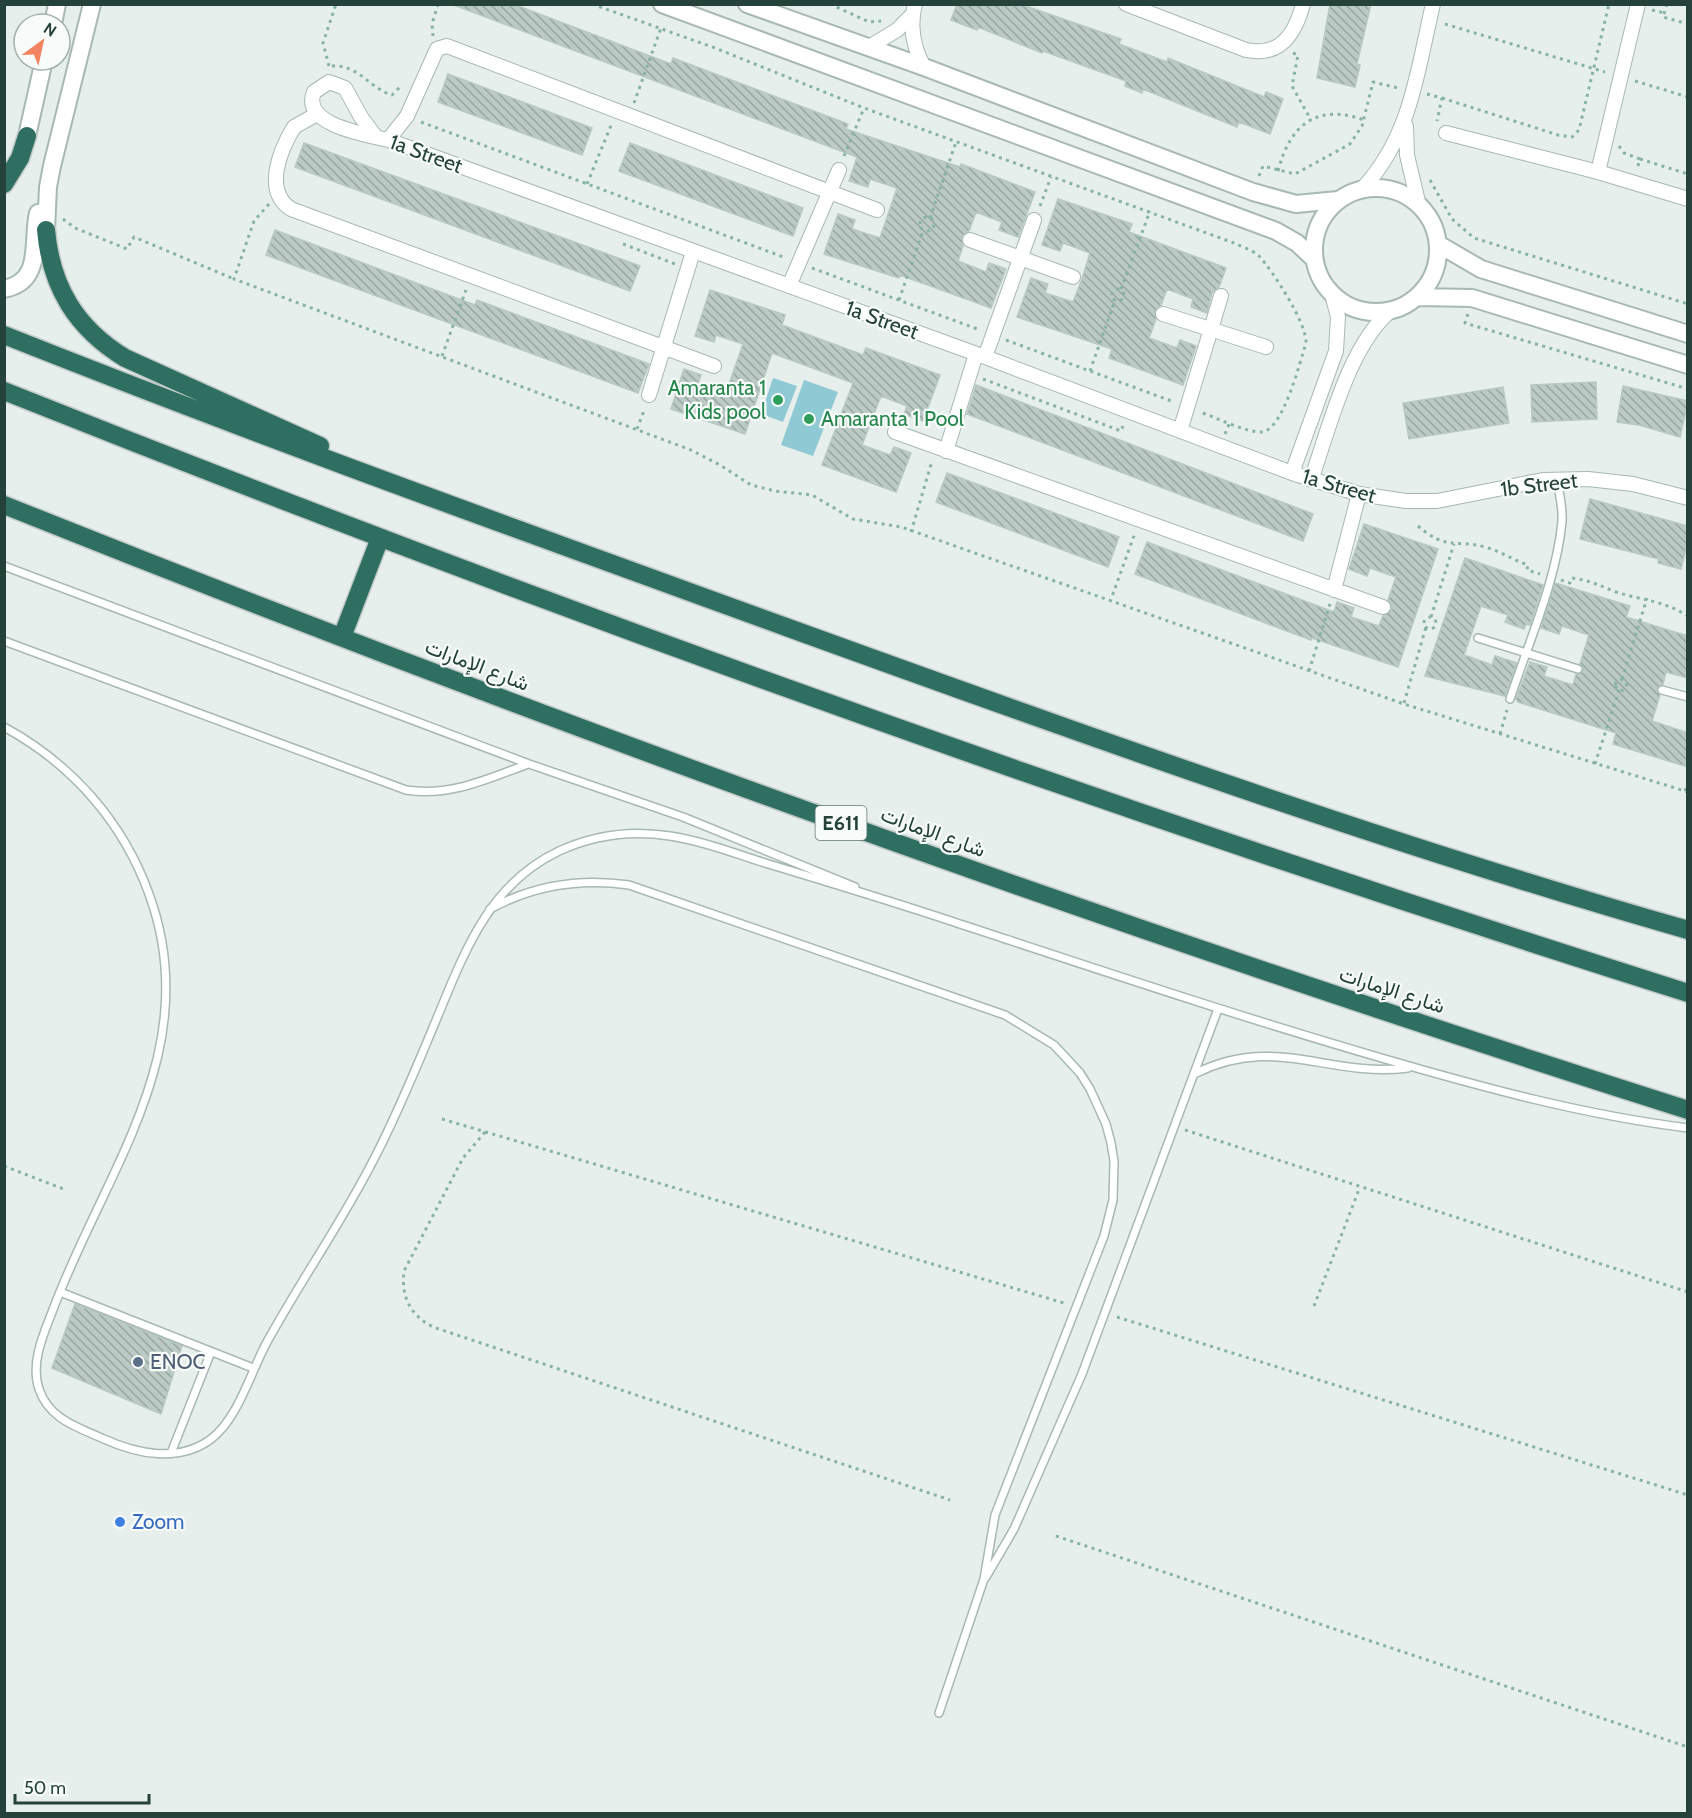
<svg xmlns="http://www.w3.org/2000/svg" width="1692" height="1818" font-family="Cabin,Vazirmatn,sans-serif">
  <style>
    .water { fill: #8ec9d4 }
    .building { fill: url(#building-back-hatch); stroke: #b8c9c2; stroke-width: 1.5 }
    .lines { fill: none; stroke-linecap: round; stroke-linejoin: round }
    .service-casing { stroke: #a8b8b2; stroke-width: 10 }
    .minor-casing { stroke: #a8b8b2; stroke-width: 16 }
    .tertiary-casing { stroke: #a8b8b2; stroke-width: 20 }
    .motorway-casing { stroke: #c2cac8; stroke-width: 21 }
    .path { stroke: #86b3a5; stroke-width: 3; stroke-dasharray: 3 4.5; stroke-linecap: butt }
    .service { stroke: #fff; stroke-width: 7 }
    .minor { stroke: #fff; stroke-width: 14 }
    .tertiary { stroke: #fff; stroke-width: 16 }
    .motorway { stroke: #2f6f62; stroke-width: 18 }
    .leisure-dot { fill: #2e9e5b; stroke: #f7fbf9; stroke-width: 2 }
    .service-dot { fill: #5c6f8a; stroke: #f7fbf9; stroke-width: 2 }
    .shop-dot { fill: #3f7fe0; stroke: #f7fbf9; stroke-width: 2 }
    .labels { text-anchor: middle; stroke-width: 4.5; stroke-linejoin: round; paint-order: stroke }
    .shield { fill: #f7fbf9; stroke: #637a73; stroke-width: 1.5 }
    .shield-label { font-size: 20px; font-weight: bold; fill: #24423a }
    .street-label { font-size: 21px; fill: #24423a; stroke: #f7fbf9 }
    .leisure-label { font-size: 21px; fill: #27864d; stroke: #f7fbf9; text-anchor: end }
    .service-label { font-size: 21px; fill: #4e5e75; stroke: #f7fbf9; text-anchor: start }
    .shop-label { font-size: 21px; fill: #366cbe; stroke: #f7fbf9; text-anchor: start }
  </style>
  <defs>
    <pattern id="building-back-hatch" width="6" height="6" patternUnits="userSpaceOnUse" patternTransform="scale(1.5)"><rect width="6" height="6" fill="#bbcac4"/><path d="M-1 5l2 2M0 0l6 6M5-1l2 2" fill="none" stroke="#98a6a0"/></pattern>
  </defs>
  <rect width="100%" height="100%" fill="#e6efeb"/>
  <path class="water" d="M773 378 797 386 783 422 761 414Z
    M804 380 838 392 813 456 781 445Z"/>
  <path class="building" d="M451 4H513L671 64 673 58 848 124 846 129 960 167 961 164 1035 192 1018 237 999 230 1002 222 976 212 969 231 962 236 963 246 958 261 986 272 989 263 1006 269 991 308 900 275 899 278 824 254 838 214 855 220 852 229 880 238 897 188 870 179 868 187 849 181 857 157Z
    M957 4H1020L1121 39 1119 44 1167 62 1168 58 1264 97 1266 92 1283 99 1270 134 1239 122 1237 127 1143 89 1142 93 1125 86 1126 81 1043 51 1042 53 978 27 977 30 951 20Z
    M1330 4H1371L1357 64 1360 65 1355 87 1317 78Z
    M448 74 592 128 582 155 438 102Z
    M304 143 640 266 630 291 295 167Z
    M630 143 803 208 793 236 619 171Z
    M1058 199 1132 224 1129 232 1226 268 1219 287 1212 293 1207 313 1191 307 1193 299 1167 289 1161 305 1155 311 1156 319 1149 338 1177 348 1180 340 1196 346 1183 385 1109 358 1112 349 1017 317 1031 278 1048 284 1045 293 1073 302 1082 279 1090 253 1063 243 1060 251 1042 245Z
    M275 230 475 305 477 300 649 364 638 393 266 255Z
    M710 290 785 315 782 325 863 355 866 348 940 375 923 421 904 414 907 406 881 396 862 445 890 455 894 447 911 453 896 492 822 465 853 383 772 353 745 434 671 409 684 369 701 375 698 384 726 393 743 344 716 335 714 342 695 336Z
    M1596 382 1597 419 1532 422 1531 385Z
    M976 385 1313 514 1303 541 967 414Z
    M1623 386 1688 401 1680 437 1639 425 1617 422Z
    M1503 387 1509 423 1409 439 1403 403Z
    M947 473 1119 537 1108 567 936 502Z
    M1590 499 1688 526V541L1681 569 1658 563 1659 559 1580 539Z
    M1364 524 1438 549 1398 667 1312 638 1311 640 1135 574 1147 542 1334 612 1337 602 1354 608 1351 617 1379 626 1383 616 1392 609 1388 600 1396 577 1370 568 1367 576 1349 569Z
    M1465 558 1543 585 1530 625 1526 624 1524 629 1505 622 1508 615 1481 606 1464 655 1492 665 1495 656 1517 663 1505 696 1425 676Z
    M1555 583 1630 606 1626 617 1688 636V678L1666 672 1663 684 1657 688 1660 695 1652 721 1688 733V767L1613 744 1616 733 1518 702 1516 699 1530 662 1547 667 1544 676 1573 685 1576 674 1583 671 1580 664 1589 635 1562 626 1559 634 1541 628Z
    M75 1304 182 1346 161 1414 52 1368Z"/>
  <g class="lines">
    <g class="service-casing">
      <path id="service" d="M4 566 529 764 683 817 855 887
        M1478 638 1578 669
        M4 641 406 790C450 797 487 779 528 764
        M1662 690 1688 697
        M1510 699C1528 644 1557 579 1562 521 1563 507 1559 493 1557 479
        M4 727C72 764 123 822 149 894 206 1049 106 1169 54 1307 44 1333 30 1362 39 1389 49 1419 77 1427 104 1439 137 1454 179 1463 211 1439 238 1419 251 1371 267 1342 301 1280 342 1222 374 1159 396 1117 414 1073 432 1030 462 959 485 886 559 851 594 835 632 830 670 836 702 841 734 853 765 863 828 882 891 901 954 922 1097 969 1240 1017 1385 1059 1485 1088 1584 1115 1688 1128
        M490 909C534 885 579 878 629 885L1005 1015 1054 1045 1080 1073 1090 1089 1106 1124 1111 1143 1114 1161 1113 1200 1104 1236 995 1515 984 1579 939 1713
        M1194 1074C1276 1033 1326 1078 1408 1068
        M60 1292 253 1368
        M171 1453 211 1352
        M986 1577 1014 1529 1082 1374 1218 1009"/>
    </g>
    <g class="minor-casing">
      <path id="minor" d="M915 4C909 27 913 47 924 67
        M1126 4 1246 50C1280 57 1295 35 1303 4
        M869 47 897 30 912 15
        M317 114 294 127C280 150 263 191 291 209L714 366
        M1406 126 1407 155 1419 206
        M1446 133 1598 172 1688 199
        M375 136 361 117 345 88 329 82 314 92C300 125 368 135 388 140L985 357 1292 473 1359 494 1406 501H1437L1543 480 1588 479 1633 484 1688 498
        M388 140 407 116 437 49 447 46 877 210
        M1598 172 1638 4
        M1362 189C1411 137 1417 72 1433 4
        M970 240 1073 277
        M789 286 839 170
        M1163 314 1266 347
        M985 357 1034 220
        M649 395 693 252
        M1180 431 1221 296
        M895 432 1383 607
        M946 451 976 354
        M1292 473 1336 351 1338 317 1332 294
        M1311 480C1330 426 1348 348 1390 311
        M1334 590 1359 494"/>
    </g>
    <g class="tertiary-casing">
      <path id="tertiary" d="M662 4 1276 231 1297 243 1314 259
        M747 4 924 67 1253 192 1296 204 1338 200
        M53 24 57 4
        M27 136 44 60
        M1314 250a62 62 0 1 1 124 0a62 62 0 1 1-124 0Z
        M46 230 48 187 52 166 92 4
        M1438 244 1481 269 1688 334
        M4 289C44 281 31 242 38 213
        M1417 297 1472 298 1688 365"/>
    </g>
    <g class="motorway-casing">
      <path id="motorway" d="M4 184 20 158 27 136
        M46 230C51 287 76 328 125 358L320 446
        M4 335C263 438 525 532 786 627 1084 735 1383 843 1688 930
        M4 391C558 612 1119 813 1688 993
        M4 505C558 727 1119 929 1688 1110
        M342 637 380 538"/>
    </g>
    <path class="path" d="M592 4 715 48 864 108 1234 243C1242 247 1253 250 1259 256 1273 271 1307 324 1306 343 1300 362 1283 430 1262 432 1247 433 1215 417 1200 412
      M830 4 869 22 881 21
      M1667 4 1663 17 1688 24
      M1652 10 1665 13
      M1445 24 1605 72
      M433 36 432 24 438 4
      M1293 53 1298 55 1292 86 1311 120
      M329 66 323 43 336 4
      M332 66C358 64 369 88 392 95L402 85
      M1635 81 1688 97
      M1427 94 1442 98 1437 121
      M1442 98 1558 135 1572 137 1579 130 1609 4
      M634 103 661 28
      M421 122 786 258
      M1619 146 1624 153 1640 159 1637 169
      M844 156 864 108
      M1640 159 1688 174
      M1278 171C1290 125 1316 103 1364 120
      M1259 176 1263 166 1295 174 1350 144 1362 126 1373 82 1398 88
      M1430 180 1452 219 1474 238 1688 304
      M587 184 612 123
      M269 204 254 221 234 279 691 450 720 465 751 485 775 491 812 495 853 519 901 527 1404 704 1688 792
      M1040 206 1051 177
      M920 224a7 7 0 1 1 14 0a7 7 0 1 1-14 0Z
      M930 218 956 142
      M63 219 75 228 127 249 134 237 234 279
      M623 244 675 264
      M812 268 980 330
      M1112 295a6 6 0 1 1 12 0a6 6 0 1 1-12 0Z
      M1121 289 1150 211
      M899 300 923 231
      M1468 314 1465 323 1688 389
      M1006 340 1174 402
      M442 356 466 290
      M1090 371 1115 300
      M983 379 1121 431 1123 426
      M637 429 645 408
      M1225 434 1230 422
      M1418 526C1447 551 1455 539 1485 547 1500 551 1513 560 1528 565L1527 570 1540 574
      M911 532 932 461
      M1561 580 1570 583 1572 578C1589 580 1601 586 1616 592 1644 601 1659 599 1688 616
      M1110 602 1135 533
      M1431 617 1454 544
      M1424 623a6 6 0 1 1 12 0a6 6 0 1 1-12 0Z
      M1309 671 1330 604
      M1622 679 1647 598
      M1615.5 685a5.5 5.5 0 1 1 11 0a5.5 5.5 0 1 1-11 0Z
      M1404 703 1426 627
      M1500 734 1507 710
      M1595 764 1619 690
      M1685 791 1688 782
      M442 1119 1064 1303
      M1185 1130 1688 1292
      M485 1132 463 1158 404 1271C401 1297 410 1315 433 1327L950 1500
      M4 1166 66 1190
      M4 1174 7 1167
      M1314 1306 1360 1187
      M1117 1317 1688 1495
      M1056 1536 1688 1747"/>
    <use href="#service" class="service"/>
    <use href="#minor" class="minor"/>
    <use href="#tertiary" class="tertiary"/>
    <use href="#motorway" class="motorway"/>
  </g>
  <g class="leisure-dot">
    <circle cx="778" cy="400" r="6"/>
    <circle cx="809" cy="419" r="6"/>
  </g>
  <circle class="service-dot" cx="138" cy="1362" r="6"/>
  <circle class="shop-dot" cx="120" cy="1522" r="6"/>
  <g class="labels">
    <rect class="shield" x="815.5" y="806" width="51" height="34" rx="4.5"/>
    <g class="shield-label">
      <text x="841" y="830">E611</text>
    </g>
    <g class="street-label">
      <text transform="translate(426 154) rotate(20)" y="7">1a Street</text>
      <text transform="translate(882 320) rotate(20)" y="7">1a Street</text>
      <text transform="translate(1539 485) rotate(-7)" y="7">1b Street</text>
      <text transform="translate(1339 486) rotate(16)" y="7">1a Street</text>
      <text transform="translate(477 665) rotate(21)" y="7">شارع الإمارات</text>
      <text transform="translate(933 832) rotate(20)" y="7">شارع الإمارات</text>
      <text transform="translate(1392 990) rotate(18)" y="7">شارع الإمارات</text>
    </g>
    <g class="leisure-label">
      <text x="766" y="395">Amaranta 1<tspan x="766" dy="24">Kids pool</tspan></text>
      <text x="821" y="426" text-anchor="start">Amaranta 1 Pool</text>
    </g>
    <g class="service-label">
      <text x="150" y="1369">ENOC</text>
    </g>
    <g class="shop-label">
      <text x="132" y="1529">Zoom</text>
    </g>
  </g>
  <rect width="1692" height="1818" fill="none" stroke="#24423a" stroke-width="12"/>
  <g transform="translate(42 42) rotate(33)"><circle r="28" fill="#f7fbf9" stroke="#a3b1ad" stroke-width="1.5"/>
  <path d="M0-4.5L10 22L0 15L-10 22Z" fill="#f4845f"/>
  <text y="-9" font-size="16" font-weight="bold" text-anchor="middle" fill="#24423a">N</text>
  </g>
  <path d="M15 1794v9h134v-9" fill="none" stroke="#24423a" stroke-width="3"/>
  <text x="24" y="1794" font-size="18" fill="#24423a" stroke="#f7fbf9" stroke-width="4.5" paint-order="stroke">50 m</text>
</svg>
